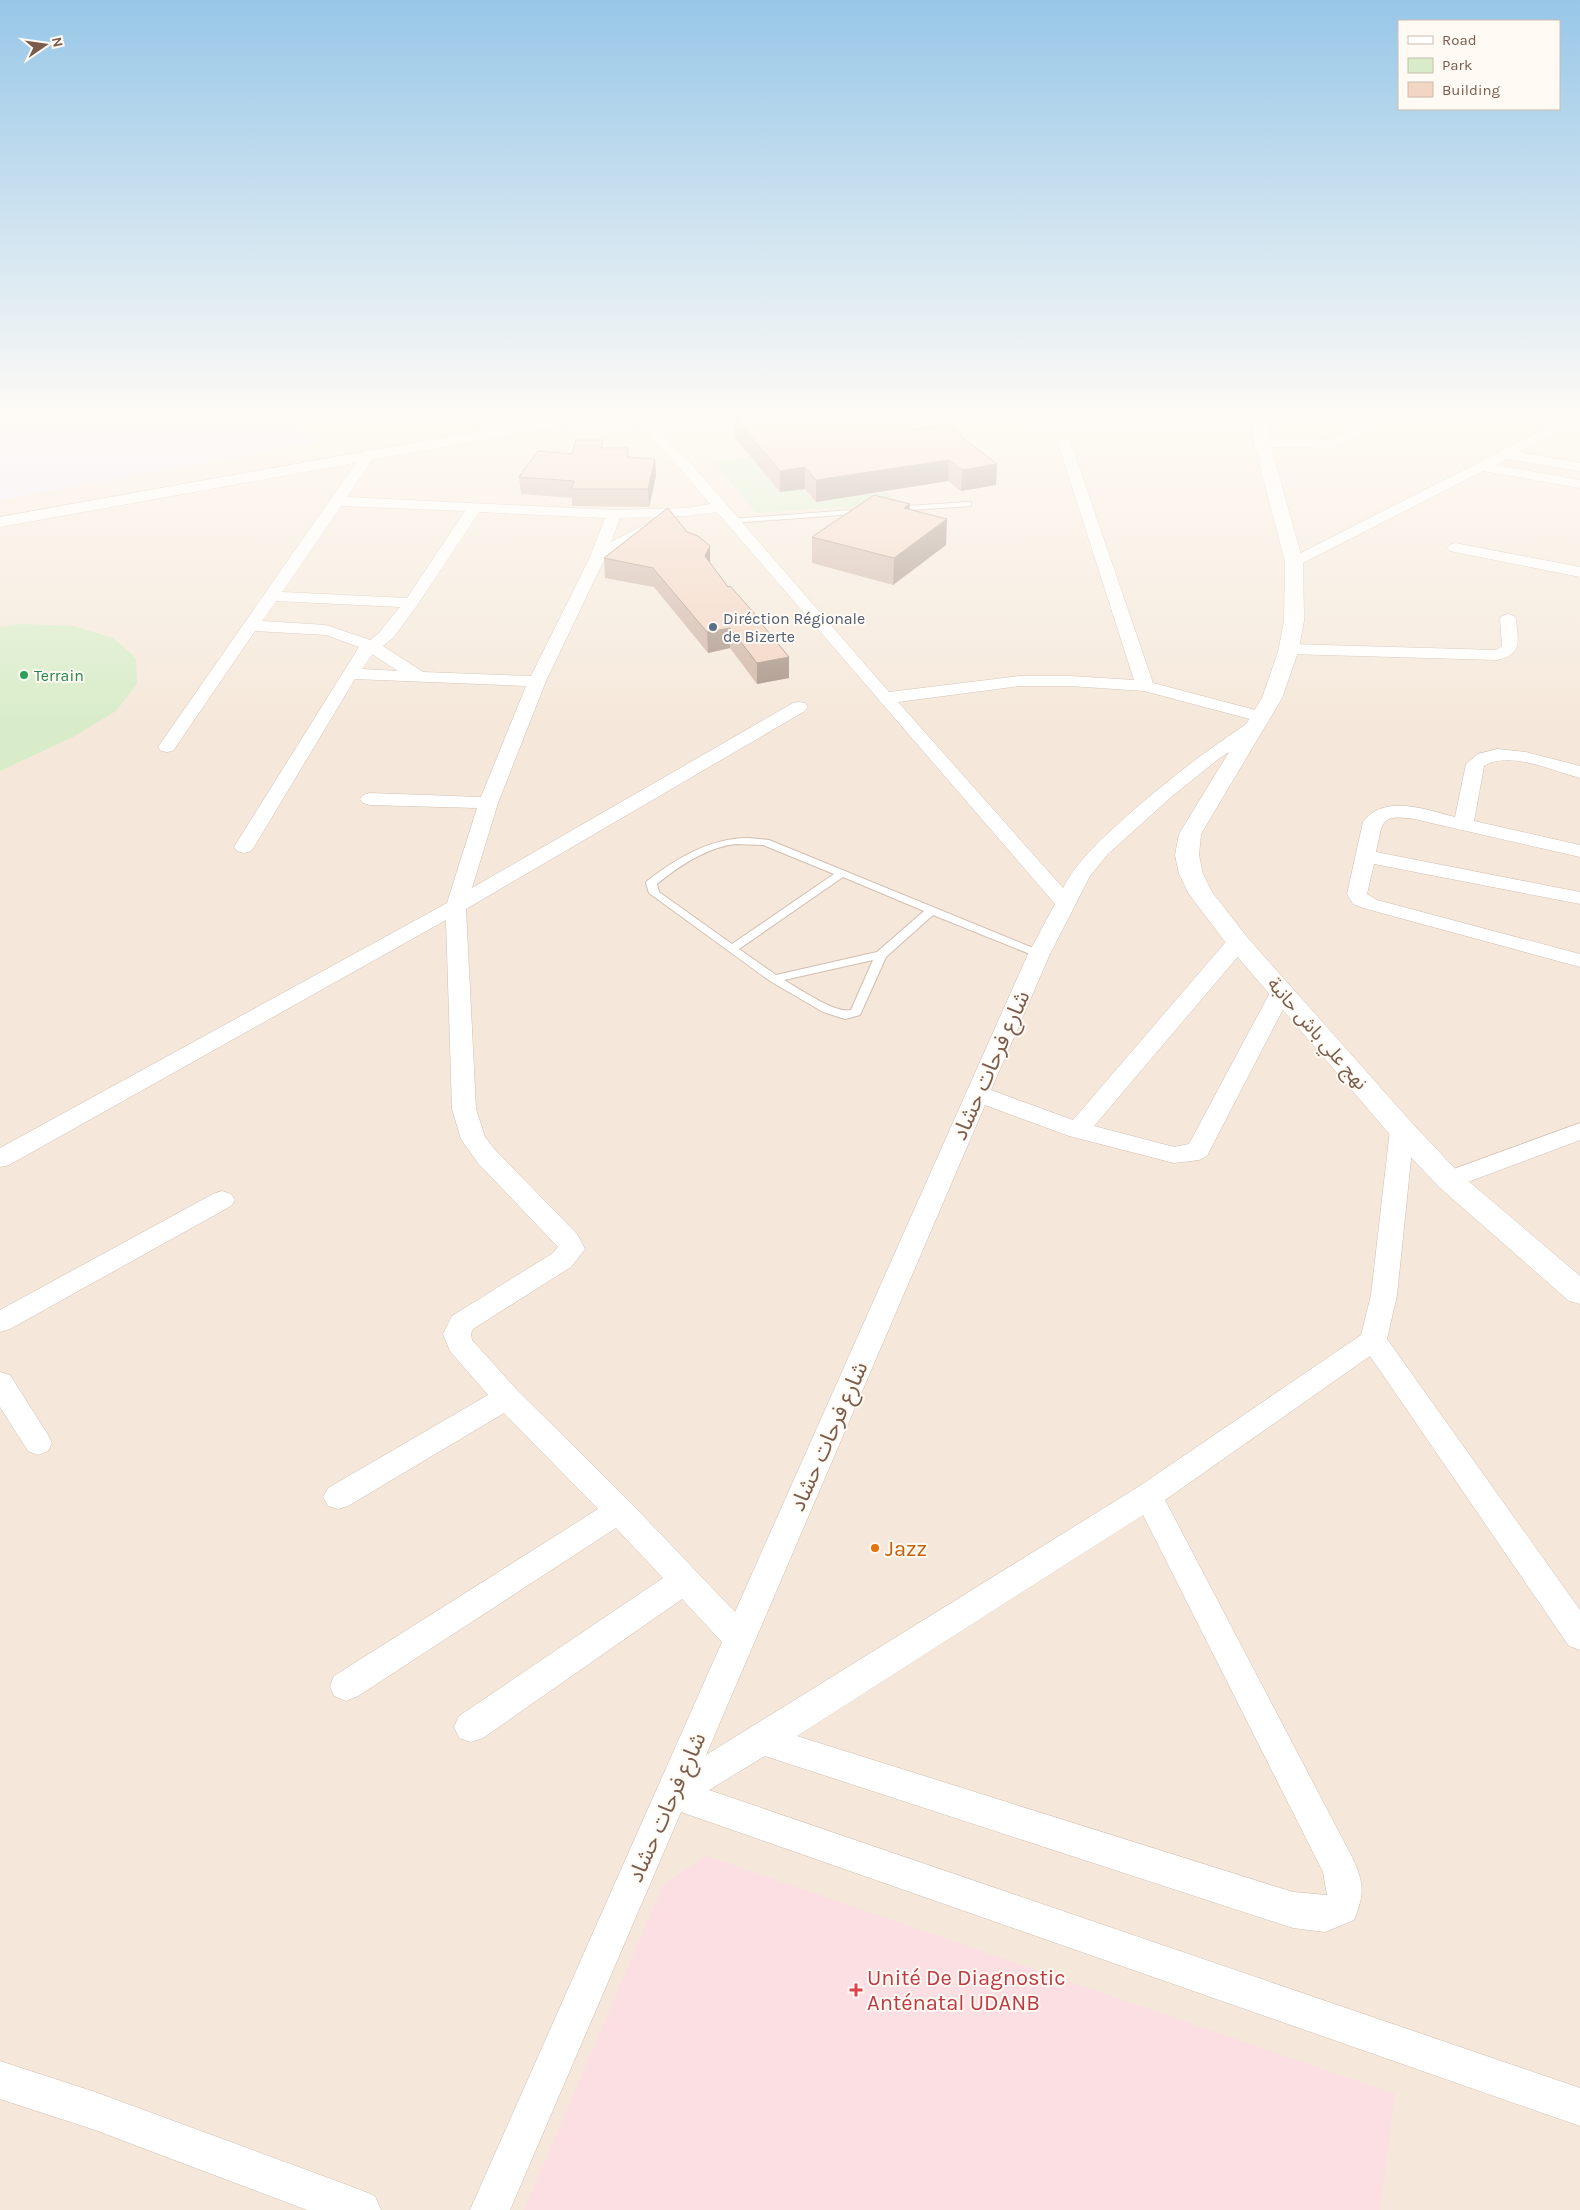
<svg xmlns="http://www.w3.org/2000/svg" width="1580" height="2210" font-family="Karla,'Noto Sans Arabic',sans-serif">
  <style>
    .residential { fill: #f5e8da }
    .education { fill: #f3e8fa }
    .medical { fill: #fbdfe3 }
    .green { fill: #d8ecc9 }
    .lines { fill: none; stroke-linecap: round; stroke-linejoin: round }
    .lane-casing { stroke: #d1beb0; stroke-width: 2 }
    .street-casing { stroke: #d1beb0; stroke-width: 1 }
    .secondary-casing { stroke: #d6c0b0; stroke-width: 1 }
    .lane { fill: #fff; fill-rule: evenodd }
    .street { fill: #fff; fill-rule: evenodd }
    .secondary { fill: #fff; fill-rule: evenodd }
    .wall { fill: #d1b7a8 }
    .shaded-wall { fill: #aa9588 }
    .building { fill: #f3d5c3; stroke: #aa9588 }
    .service-dot { fill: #5c6f8a; stroke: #fffaf3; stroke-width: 2 }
    .leisure-dot { fill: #2e9e5b; stroke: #fffaf3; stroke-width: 2 }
    .food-dot { fill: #e8710a; stroke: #fffaf3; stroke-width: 2 }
    .health-dot { fill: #e0444e; stroke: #fffaf3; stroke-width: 2 }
    .labels { text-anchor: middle; stroke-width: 4; stroke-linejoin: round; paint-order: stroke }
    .far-service-label { font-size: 16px; fill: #4e5e75; stroke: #fffaf3; text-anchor: start }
    .far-leisure-label { font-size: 16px; fill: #27864d; stroke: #fffaf3; text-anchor: start }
    .street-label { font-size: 19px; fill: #7a5c4d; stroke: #fffaf3 }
    .near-street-label { font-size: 22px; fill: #7a5c4d; stroke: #fffaf3 }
    .near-food-label { font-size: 22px; fill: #c56008; stroke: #fffaf3; text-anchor: start }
    .near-health-label { font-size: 22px; fill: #be3a42; stroke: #fffaf3; text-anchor: start }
  </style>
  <rect width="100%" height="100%" fill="#fdf6ec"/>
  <path class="residential" d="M0 418H1580V2210H0Z"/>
  <path class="education" d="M21 418H282L314 443 0 500V429Z"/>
  <path class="medical" d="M707 1856 1395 2094 1380 2210H524L663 1885Z"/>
  <path class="green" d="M774 453 780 492 805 489 816 502 887 492 896 503 756 513 714 462Z
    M21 624 73 626 113 638 136 658 137 684 116 711 73 737 0 771V627Z"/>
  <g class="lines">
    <g class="lane-casing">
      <path id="lane" d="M968 502H971V506L893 511 889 509 893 507Z
        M865 509 869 511 868 513 731 523 727 521 731 519Z
        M748 838 769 840 1043 952 1045 954 1043 956H1035L933 915 886 957 860 1015 845 1019 823 1012 770 981 649 893 646 883 647 881C677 858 710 838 748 838ZM736 844 763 845 834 874 732 944 659 892 657 884C679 866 707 847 736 844ZM843 877 924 911 877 952 776 975 739 949ZM873 960 851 1010C835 1014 800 989 784 980Z"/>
    </g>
    <g class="street-casing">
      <path id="street" d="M632 418H645L688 460 889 692 1020 676H1070L1134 680 1057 440 1064 436 1069 437 1153 683 1267 713 1270 717 1267 721 1261 722 1144 691 1070 686H1020L898 702 1063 888C1079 858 1104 837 1129 814 1167 781 1205 751 1248 723L1254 722 1260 723 1263 727 1260 731 1217 760 1170 798 1108 854 1090 876 1050 954 991 1090 1073 1120 1230 937 1238 936 1246 937 1249 942 1246 947 1094 1126 1174 1147 1189 1144 1274 985 1282 983 1290 985 1293 990 1210 1150 1207 1156 1199 1160 1174 1163 1069 1136 985 1105 706 1755 1138 1487 1361 1335 1371 1295 1390 1130 1393 1124 1402 1122 1411 1124 1414 1130 1397 1295 1387 1339 1580 1610V1650L1569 1646 1370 1356 1165 1500 1352 1857C1364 1883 1365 1893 1354 1920L1325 1932 1293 1928 765 1756 709 1790 1580 2088V2126L681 1812 510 2210H470L722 1642 682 1599 483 1738 471 1742 459 1738 454 1727 459 1716 663 1578 616 1528 358 1696 346 1701 334 1696 330 1686 334 1676 598 1509 504 1413 348 1506 338 1509 328 1506 323 1497 328 1488 488 1395 450 1351 443 1334 452 1316 553 1253 558 1247 478 1163 461 1139 452 1109 446 920 9 1165 0 1167V1148L447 903 477 808 370 805 363 803 360 799 363 795 370 793 481 797 526 686 355 679 254 847 251 851 244 853 237 851 234 847 359 647 326 635 255 631 173 751 167 752 161 751 158 747 364 451 369 450 376 454 347 497 614 510 687 508 710 504 678 466ZM341 506 465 511 407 598 282 592ZM479 512 605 518 590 557 531 676 423 672 383 646 393 638 416 607ZM717 512 1055 904 1028 954 735 1612 630 1502 517 1390 472 1340 471 1334 473 1329 571 1267 585 1249 577 1234 496 1151 485 1137 476 1109 466 909 805 711 808 707 805 703 799 702 793 703 472 888 498 803 546 681 604 560 630 543 667 524 669 521 664 517 687 516ZM659 517 611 542 620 518ZM276 601 400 607 379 633 370 640 326 625 262 621ZM372 654 398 671 362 669ZM1143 1515 1323 1872 1327 1895 1293 1892 797 1736Z
        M1377 418H1394L1392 421 1332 448 1262 447 1255 443 1262 439 1330 440Z
        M1566 418H1580V421L1519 452 1580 463V471L1507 459 1496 465 1580 480V488L1483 471 1299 565H1289L1286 562 1289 559Z
        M1455 543 1580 567V577L1450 551 1447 548 1450 545Z
        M1508 614 1514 616 1516 619C1518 642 1523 654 1497 660L1289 654 1283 653 1281 649 1283 645 1289 644 1496 650 1502 646 1500 619 1502 616Z
        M1497 749 1526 752 1580 766V778C1553 771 1509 750 1484 766L1474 821 1580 845V857L1414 819C1379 814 1383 822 1376 852L1580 892V904L1374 864 1367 894 1377 900 1580 954V967L1363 908 1353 904 1347 894 1363 822C1384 793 1427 810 1455 817L1466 764 1478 754Z
        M1580 1123V1140L1449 1189 1440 1186 1437 1180 1440 1174Z
        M222 1191 231 1194 235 1200 231 1206 10 1329 0 1332V1310L213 1194Z
        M0 1372 10 1375 48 1435 52 1443 48 1451 38 1455 28 1451 0 1407Z
        M0 2061 95 2092 361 2190 375 2196 381 2210H307L95 2130 0 2099Z"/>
    </g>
    <g class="secondary-casing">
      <path id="secondary" d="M552 418H584L581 421 576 423 0 527V517Z
        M1252 418H1268L1270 443 1303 562 1304 621 1298 652 1282 698 1201 834 1199 855 1203 874 1212 892 1247 937 1412 1123 1459 1173 1580 1276V1304L1569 1301 1439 1187 1392 1137 1229 947 1189 894 1179 874 1175 855 1179 834 1262 698 1278 652 1284 621 1285 562 1254 443Z"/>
    </g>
    <use href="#lane" class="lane"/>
    <use href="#street" class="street"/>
    <use href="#secondary" class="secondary"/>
  </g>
  <path class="wall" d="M734 418 914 430 997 464 996 485 961 491 948 481 816 502 805 489 780 492 735 438Z
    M603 448H628L629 458 655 459 656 476 649 507 572 506V498L521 494 519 477Z
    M909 509 946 545 893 585 812 563V537Z
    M604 558 710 563 728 587 762 622V625L789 678 757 684 730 648 708 653 654 587 605 578Z"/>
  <path class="shaded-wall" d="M655 459 656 476 649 507 648 489Z
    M949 460 948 481 816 502V480Z
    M997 464 996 485 961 491 962 470Z
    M805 467V489L780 492V471Z
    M910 504 908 530 904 508Z
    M947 519 946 545 893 585 894 558Z
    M710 546V565L705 556Z
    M730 628V648L708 653 707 632Z
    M789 657V678L757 684V663Z"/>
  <path class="building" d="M735 418H900L914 430 946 425 997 464 962 470 949 460 816 480 805 467 780 471Z
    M576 440H603L601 448H628L627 457 655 459 648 489H571L574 481 519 477 538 451 572 454Z
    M874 495 910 504 904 508 947 519 894 558 812 537Z
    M668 508 687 532 698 536 710 546 705 556 728 587 730 586 762 622H760L789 657 757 663 730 628 707 632 653 568 604 558Z"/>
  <linearGradient id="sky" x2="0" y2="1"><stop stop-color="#97c7e8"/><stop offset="0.57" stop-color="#fefbf6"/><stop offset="1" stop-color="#fefbf6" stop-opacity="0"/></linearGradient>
  <rect width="1580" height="727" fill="url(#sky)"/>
  <circle class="service-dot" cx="713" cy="627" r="5"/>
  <circle class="leisure-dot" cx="24" cy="675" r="5"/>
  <circle class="food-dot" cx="875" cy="1548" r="5"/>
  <path class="health-dot" d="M853.5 1982.5h5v5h5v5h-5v5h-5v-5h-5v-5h5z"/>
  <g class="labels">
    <g class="far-service-label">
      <text x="723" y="624">Diréction Régionale<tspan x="723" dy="18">de Bizerte</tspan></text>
    </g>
    <g class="far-leisure-label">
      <text x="34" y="681">Terrain</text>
    </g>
    <g class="street-label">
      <text transform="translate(1318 1033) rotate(49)" y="7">نهج علي باش حانبة</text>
    </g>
    <g class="near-street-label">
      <text transform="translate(990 1065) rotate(-66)" y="8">شارع فرحات حشاد</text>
      <text transform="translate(828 1436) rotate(-66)" y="8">شارع فرحات حشاد</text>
      <text transform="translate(666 1807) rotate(-66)" y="8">شارع فرحات حشاد</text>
    </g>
    <g class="near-food-label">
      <text x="885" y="1556">Jazz</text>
    </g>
    <g class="near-health-label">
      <text x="867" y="1985">Unité De Diagnostic<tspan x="867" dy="25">Anténatal UDANB</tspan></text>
    </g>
  </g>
  <rect x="1398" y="20" width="162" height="90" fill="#fffaf3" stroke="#cabbb1"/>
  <rect x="1408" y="36" width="25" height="8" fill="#ffffff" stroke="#cabbb1"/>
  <text x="1442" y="45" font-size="15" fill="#7a5c4d">Road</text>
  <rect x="1408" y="58" width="25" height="15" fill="#d8ecc9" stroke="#cabbb1"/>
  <text x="1442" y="70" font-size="15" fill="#7a5c4d">Park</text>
  <rect x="1408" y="82" width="25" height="15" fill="#f3d5c3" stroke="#cabbb1"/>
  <text x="1442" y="95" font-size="15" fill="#7a5c4d">Building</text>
  <g transform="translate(45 45) rotate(77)" stroke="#fffaf3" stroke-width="4" paint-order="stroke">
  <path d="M0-4L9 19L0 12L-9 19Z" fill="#7a5c4d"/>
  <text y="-8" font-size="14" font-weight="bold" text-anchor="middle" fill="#7a5c4d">N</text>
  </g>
</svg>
